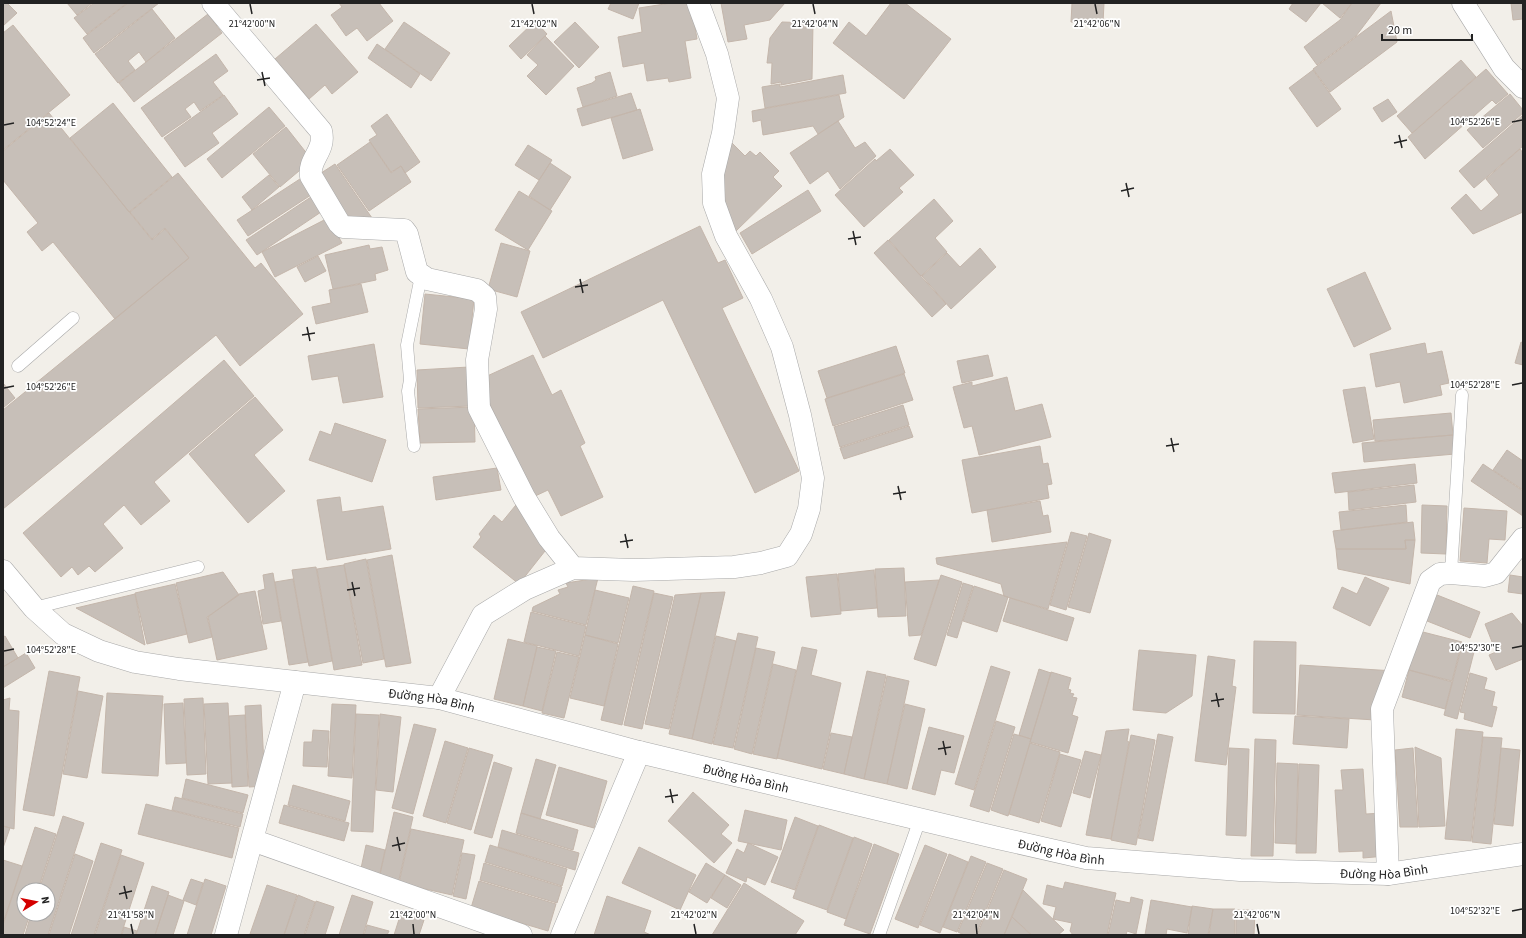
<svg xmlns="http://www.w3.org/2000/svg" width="1526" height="938" font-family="'Source Sans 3',sans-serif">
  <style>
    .building { fill: #c7bfb8; stroke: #c4b6ab }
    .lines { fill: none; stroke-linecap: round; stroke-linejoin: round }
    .service-casing { stroke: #a9a9a9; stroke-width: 13 }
    .minor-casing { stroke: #a9a9a9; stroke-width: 23 }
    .tertiary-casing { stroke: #a9a9a9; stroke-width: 23 }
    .service { stroke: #fff; stroke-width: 12 }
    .minor { stroke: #fff; stroke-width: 22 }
    .tertiary { stroke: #fff; stroke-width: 22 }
    .ticks { fill: none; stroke: #222; stroke-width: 1.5 }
    .labels { text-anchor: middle; stroke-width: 3.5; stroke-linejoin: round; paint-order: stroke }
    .street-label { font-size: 13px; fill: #222; stroke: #fff }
    .ticks-label { font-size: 10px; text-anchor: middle; fill: #222; stroke: #fff; stroke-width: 3.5; stroke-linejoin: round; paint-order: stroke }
  </style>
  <rect width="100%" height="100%" fill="#f2efe9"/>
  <path class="building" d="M3 3H7L17 13 3 26Z
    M67 3H92L77 15Z
    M94 3H127L87 34 74 18Z
    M128 3H159L94 53 83 38Z
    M339 3H379L393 21 367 41 357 28 346 36 331 15 342 7Z
    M611 3H639L633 19 608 9Z
    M671 3H691L697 39 685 41 691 78 669 82 668 78 647 81 644 63 623 67 618 37 642 32 639 8Z
    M721 3H785L770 20 744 25 747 39 728 42Z
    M891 3H905L951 39 904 99 833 43 849 22 866 36Z
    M1072 3H1104L1103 23 1071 22Z
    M1293 3H1321L1306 22 1289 9Z
    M1322 3H1352L1340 18Z
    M1352 3H1381L1356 36 1317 65 1304 47 1340 20Z
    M1511 3H1523V19L1513 20Z
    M152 9 175 38 146 62 139 52 128 61 135 70 118 83 95 54Z
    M1391 11 1397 42 1330 92 1313 69Z
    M208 14 222 33 134 102 119 83Z
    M535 21 547 34 521 59 509 46Z
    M404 22 450 53 431 81 385 49Z
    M575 22 599 47 579 68 554 42Z
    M782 22 813 23 812 79 781 85V82L771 84 772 63H767L770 38Z
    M316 24 358 72 332 94 325 85 309 99 275 59Z
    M13 25 70 95 3 150V33Z
    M545 36 574 66 546 95 527 76 538 65 527 55Z
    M377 44 420 74 411 88 368 58Z
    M216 54 228 71 213 82 223 95 200 111 194 102 185 109 191 117 162 137 141 108Z
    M1461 60 1476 77 1412 133 1397 116Z
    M1486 69 1508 94 1496 104 1492 100 1425 159 1408 137Z
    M1313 70 1341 109 1317 127 1289 88Z
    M610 72 617 96 583 107 577 88 592 83 596 80 595 77Z
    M843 75 846 93 765 108 762 87 780 84V87Z
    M631 93 637 110 582 126 577 109Z
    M1510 94 1523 110V113L1483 148 1467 130Z
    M224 95 238 114 212 133 219 143 185 167 164 138Z
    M839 95 844 117 818 134 813 126 763 135 761 120 753 122 752 111Z
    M1388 99 1397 112 1382 122 1373 108Z
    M113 103 172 177 129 212 70 138Z
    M269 107 285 126 222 178 207 159Z
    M640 109 653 150 623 159 611 118Z
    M49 113 152 240 165 229 189 258 115 319 53 242 42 251 27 232 38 223 3 180V151Z
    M387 114 420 162 405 173 401 166 391 172 369 140 377 135 371 126Z
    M1523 115V146L1474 188 1459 171Z
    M838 121 855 148 865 142 876 156 840 189 828 171 810 184 790 153Z
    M286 127 312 160 280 187 253 154Z
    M370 142 391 173 401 166 411 182 369 211 337 165Z
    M732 143 745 156 750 151 756 156 760 152 779 171 773 177 782 186 736 231 722 200 719 166Z
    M528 145 552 160 539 180 515 165Z
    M890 149 914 175 899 188 903 192 864 227 835 195 875 159 876 161Z
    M1520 149 1523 153V212L1473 234 1451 208 1466 194 1481 211 1499 195 1486 179Z
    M550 163 571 177 550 210 529 196Z
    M335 164 372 218 351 223 318 175Z
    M178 173 255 268 261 263 303 314 240 366 216 335 3 509V410L189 258 165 228 152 239 130 212Z
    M269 175 279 187 252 210 242 197Z
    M303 177 314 193 248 236 237 220Z
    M808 190 821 211 752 254 740 233Z
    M519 191 552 211 528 250 495 230Z
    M314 195 324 210 257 255 246 240Z
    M934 199 953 221 935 238 947 252 921 276 889 240Z
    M328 218 342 243 275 277 262 252Z
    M700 226 718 263 725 260 743 298 722 308 799 471 755 493 663 300 543 358 521 312Z
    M888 240 946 304 932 317 874 253Z
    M501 243 530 251 517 297 488 289Z
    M369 245 370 249 382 247 388 270 375 274 376 280 333 289 325 255Z
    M980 248 996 267 951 309 922 276 947 253 960 267Z
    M318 256 326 271 305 282 297 267Z
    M1365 272 1391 329 1354 347 1327 289Z
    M361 284 368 312 316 324 312 307 331 303 329 290Z
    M425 294 474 299 469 349 420 344Z
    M1521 342 1523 343V365L1515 363Z
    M1425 343 1427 354 1442 351 1449 383 1440 385 1442 395 1404 403 1400 382 1376 387 1370 354Z
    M374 344 383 397 343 403 338 376 312 380 308 356Z
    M896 346 905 373 827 398 818 371Z
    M533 355 552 395 561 390 585 443 580 446 603 497 561 516 548 490 533 497 488 400 485 377Z
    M988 355 993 376 962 383 957 361Z
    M224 360 254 396 154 482 170 501 141 525 124 505 103 524 123 548 95 572 89 566 78 575 72 567 61 577 23 533Z
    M469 367 471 406 418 408 417 370Z
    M904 374 913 400 833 426 825 399Z
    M1007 377 1015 411 1042 404 1051 437 979 455 972 426 964 428 953 387 972 382V386Z
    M3 383 15 398 3 408Z
    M1365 387 1374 439 1353 443 1343 390Z
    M255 397 283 430 254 455 285 491 248 523 189 454Z
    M903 405 909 425 840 447 834 427Z
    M474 407 475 442 420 443 418 409Z
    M1451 413 1453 435 1375 441 1373 420Z
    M335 423 386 440 372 482 309 460 320 431 331 435Z
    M909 426 913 437 844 459 840 448Z
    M1453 435 1455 454 1364 462 1362 443Z
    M1040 446 1043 464 1048 463 1052 484 1047 485 1049 498 972 513 962 460Z
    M1507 450 1523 461V490L1493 470Z
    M1415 464 1417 483 1335 493 1332 473Z
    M1483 464 1523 491V516L1471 481Z
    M497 468 501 490 436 500 433 477Z
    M1414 485 1416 502 1349 510 1348 492Z
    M340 497 342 512 383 506 391 549 327 560 317 500Z
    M520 500 540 531 545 551 519 584 473 547 481 537 479 534 494 515 502 522Z
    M1040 501 1043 516 1048 515 1051 532 992 542 987 510Z
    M1406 505 1407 522 1341 530 1339 512Z
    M1422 505 1447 506 1446 554 1421 553Z
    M1464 508 1507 511 1505 540 1489 539 1487 563 1460 561Z
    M1413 522 1415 540H1405L1406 549H1336L1333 531Z
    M1071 532 1087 536 1066 610 1050 605Z
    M1089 533 1111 540 1090 613 1068 607Z
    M1405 540H1415L1410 584 1338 569 1336 549H1406Z
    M1067 542 1048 609 1004 596 1001 584 937 564 936 558Z
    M392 555 411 663 386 667 367 560Z
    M366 559 384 659 363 663 344 564Z
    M344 565 362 665 334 670 317 569Z
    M316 567 332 661 309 666 292 570Z
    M904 568 906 616 878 617 875 569Z
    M874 570 877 608 841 611 838 574Z
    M223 572 239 595 207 617 212 637 189 643 176 583Z
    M273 573 281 621 263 624 258 591 265 589 263 575Z
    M837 574 841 614 811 617 806 577Z
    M941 575 962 582 936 666 914 659Z
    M1510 575 1523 577V594L1508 592Z
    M1365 577 1389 588 1370 626 1333 608 1342 587 1357 594Z
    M598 578 586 625 532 611 533 607 560 594 558 590 568 587 566 583Z
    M293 579 308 662 289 665 275 582Z
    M939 580 921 635 909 636 905 582Z
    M963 583 973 586 957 638 947 635Z
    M175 584 187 634 147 644 135 593Z
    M633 586 654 591 622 725 601 720Z
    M974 586 1008 597 997 632 963 621Z
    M595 590 629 598 618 643 585 635Z
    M255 591 267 649 217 660 208 617 239 594Z
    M725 592 692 739 669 734 701 593Z
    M654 593 673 597 642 729 624 725Z
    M701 593 669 729 645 724 675 595Z
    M1432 593 1480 612 1470 638 1422 619Z
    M135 594 145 645 76 608Z
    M1010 598 1074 618 1067 641 1003 621Z
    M531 612 586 626 579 656 524 642Z
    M1512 613 1523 626V659L1496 670 1489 655 1496 652 1485 624Z
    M1419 631 1462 642 1452 681 1409 670Z
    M738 633 758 637 733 748 713 744Z
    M585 635 618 644 604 706 570 698Z
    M5 636 18 658 3 667V637Z
    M716 636 736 641 712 744 692 739Z
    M508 639 537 646 523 706 494 699Z
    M1254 641 1296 642 1295 714 1253 713Z
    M1462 645 1475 648 1457 719 1444 715Z
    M537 647 556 651 542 711 523 706Z
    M802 647 817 650 811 675 841 683 822 769 777 758Z
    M756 648 775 652 752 754 734 749Z
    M1139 650 1196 655 1192 696 1166 713 1133 710Z
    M557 652 579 657 564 718 542 713Z
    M26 653 35 668 3 688V667Z
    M1208 656 1235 660 1232 686 1236 687 1226 765 1195 761Z
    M773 664 796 670 777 759 753 754Z
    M1300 665 1394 671 1375 720 1297 715Z
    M991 666 1010 672 974 790 955 784Z
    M1039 669 1051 673 1031 739 1019 735Z
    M1409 670 1452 682 1445 709 1402 697Z
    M49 671 80 677 54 816 23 810Z
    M867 671 886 675 864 779 844 774Z
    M1051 672 1071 678 1068 689 1071 690 1070 693 1074 694 1072 697 1077 698 1072 715 1078 717 1068 753 1030 742Z
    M1470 673 1487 678 1484 689 1495 692 1492 706 1497 707 1492 727 1464 719 1465 713 1460 712Z
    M887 676 909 681 887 784 864 779Z
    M78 691 103 696 87 778 63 774Z
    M107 693 163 696 158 776 102 773Z
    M10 698 9 710 19 711 14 829 3 826V700Z
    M203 698 206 774 187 775 184 699Z
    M183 703 186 763 166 764 164 704Z
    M228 703 232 783 208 784 204 704Z
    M332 704 356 705 352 778 328 776Z
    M905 704 925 709 907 789 887 784Z
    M261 705 265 786 249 787 245 706Z
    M356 714 379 715 373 832 351 831Z
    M380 714 401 717 393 792 376 790Z
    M245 715 248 786 232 787 229 716Z
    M1295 716 1349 719 1347 748 1293 744Z
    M996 721 1015 727 989 812 970 806Z
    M414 724 436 729 413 814 392 808Z
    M929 727 964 736 954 773 941 770 935 795 912 789Z
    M1129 729 1127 741 1129 742 1111 839 1086 835 1106 731Z
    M1456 729 1483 732 1471 841 1445 839Z
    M313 730 329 731 327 767 303 766 304 742H312Z
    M831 733 852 737 844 774 823 769Z
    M1014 734 1031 739 1008 816 991 810Z
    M1158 734 1173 737 1153 841 1138 838Z
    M1131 735 1155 740 1136 845 1111 840Z
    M1483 737 1502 738 1491 844 1472 842Z
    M1255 739 1276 740 1273 856H1251Z
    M445 741 468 748 446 823 423 816Z
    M1030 743 1060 752 1039 823 1009 814Z
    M1415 747 1441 758 1445 826 1419 827Z
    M469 748 493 755 471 830 447 823Z
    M1229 748 1249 749 1246 836 1226 835Z
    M1413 748 1418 827H1400L1395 750Z
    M1501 748 1520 750 1513 826 1494 824Z
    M1085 751 1101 755 1090 798 1073 793Z
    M1060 754 1081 760 1061 827 1041 821Z
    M536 759 556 765 540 819 521 813Z
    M494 762 512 768 492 838 474 833Z
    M1277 763 1298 764 1296 844 1275 843Z
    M1299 764 1319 765 1316 853H1296Z
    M559 767 607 781 594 828 546 815Z
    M1363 769 1366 814 1383 813 1386 856 1363 858V851L1339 852 1335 790H1343L1341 770Z
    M186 779 248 795 243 813 182 798Z
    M293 785 350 801 345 821 288 805Z
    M693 792 729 825 721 834 732 843 714 863 668 821Z
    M175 797 243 814 240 827 172 810Z
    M146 804 239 828 232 858 138 834Z
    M284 805 349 823 344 841 279 823Z
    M745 810 787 820 781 850 738 841Z
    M394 812 413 817 398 884 379 879Z
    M521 813 578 830 573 850 516 833Z
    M63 816 84 823 48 935H25L31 914H48V890H39Z
    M795 817 818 826 795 890 771 882Z
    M819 825 853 838 827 910 793 898Z
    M3 826 10 828 3 848Z
    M35 827 56 834 38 890H24V914H30L23 935H3V925Z
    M411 829 464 840 452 895 399 883Z
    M502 830 579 853 575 870 498 847Z
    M854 837 872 844 846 919 827 912Z
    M101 843 122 850 94 935H71Z
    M748 843 778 857 765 885 747 877 746 882 726 873 737 849 744 853Z
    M874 844 899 854 870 934 844 925Z
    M366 845 385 850 379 878 360 873Z
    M490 845 567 869 562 886 485 862Z
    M925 845 947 854 918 928 895 919Z
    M639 847 696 875 680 910 622 883Z
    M462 853 475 855 466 899 453 896Z
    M75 854 93 861 69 935H49Z
    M949 854 968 862 940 933 920 925Z
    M121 855 144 863 121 935H95Z
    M971 856 986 862 957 932 943 927Z
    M3 860 22 866 3 923Z
    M484 863 562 887 557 903 480 880Z
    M706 863 725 875 707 903 689 892Z
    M987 863 1003 869 976 935H964L958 932Z
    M1004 870 1027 879 1004 935H977Z
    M725 875 741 885 727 908 711 898Z
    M191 879 203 883 196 905 183 900Z
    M205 879 226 886 211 935H187Z
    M479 881 556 904 548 931 471 908Z
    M1065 882 1116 893 1107 935H1073L1070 931 1072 923 1053 919 1056 907 1043 904 1047 885 1063 889Z
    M744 883 804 921 795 935H712Z
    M267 885 297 895 284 935 250 934Z
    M152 886 169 892 155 935H136Z
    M1023 890 1064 930 1058 935H1032L1012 917Z
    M168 895 184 901 173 935H155Z
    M298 895 315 902 304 935H284Z
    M352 895 373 902 363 935H339Z
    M607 896 651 911 644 932 651 935H594Z
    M1131 897 1143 900 1136 934 1127 931 1126 935H1108L1116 900 1130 903Z
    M1151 900 1192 907 1187 933 1167 929 1166 935H1145Z
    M316 901 334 907 325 935H305Z
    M1192 906 1213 909 1208 935H1188Z
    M1213 909H1235V935H1209Z
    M1236 910H1255L1254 935H1236Z
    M401 913 424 920 419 935H394Z
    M1012 917 1031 935H1004Z
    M367 925 389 931 387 935H364Z
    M124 927 137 931 135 935H122Z"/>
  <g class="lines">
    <g class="service-casing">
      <path id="service" d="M18 366 73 318
        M414 446 408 391 410 380 407 345 421 276
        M1451 573 1462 395
        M34 608 198 567
        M879 935 920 819"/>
    </g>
    <g class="minor-casing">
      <path id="minor" d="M213 3 321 131C326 151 308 159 311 176L339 223 343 227 404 230 407 234 417 272 427 279 477 290 485 297 486 309 477 360 479 408 524 497 549 538 573 568
        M1463 3 1504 68 1523 87
        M439 698 483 615 525 589 573 568 634 570 734 567 761 563 787 556 801 534 809 509 813 478 800 415 782 347 761 299 726 236 714 203 713 174 723 133 728 98 717 54 698 3
        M252 840 521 935
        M1388 874 1382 709 1430 581 1440 574 1451 573 1485 576 1496 573 1523 539
        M226 935 295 682
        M562 935 639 752"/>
    </g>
    <g class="tertiary-casing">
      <g id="tertiary">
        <path id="s1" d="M3 571 34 608 63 634 99 651 135 662 179 669 439 698 639 752 998 838 1086 858 1240 870 1388 874 1523 854"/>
      </g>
    </g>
    <use href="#service" class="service"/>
    <use href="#minor" class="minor"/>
    <use href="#tertiary" class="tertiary"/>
  </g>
  <path class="ticks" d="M250 4 252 14M532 4 534 14M813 4 815 14M1095 4 1097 14M262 72 265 86M257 80 270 78M1512 122 1522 120M4 125 14 123M1399 135 1402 148M1394 143 1407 140M1126 183 1129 197M1121 191 1134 188M853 231 856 245M848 239 861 237M580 279 583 293M575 287 588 285M307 327 310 341M302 335 315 333M1512 385 1522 383M4 388 14 386M1171 438 1174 452M1166 446 1179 444M898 486 901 500M893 494 906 492M625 534 628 548M620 542 633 540M352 582 355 596M347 590 360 588M1512 648 1522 646M4 651 14 649M1216 693 1219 707M1211 701 1224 699M943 741 946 755M938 749 951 747M670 789 673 803M665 797 678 795M397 837 400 851M392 846 405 843M124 886 127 899M119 894 132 891M1512 911 1522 909M131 924 133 934M413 924 414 934M694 924 696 934M976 924 977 934M1257 924 1259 934"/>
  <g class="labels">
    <g class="street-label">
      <text dy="5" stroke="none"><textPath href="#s1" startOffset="464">Đường Hòa Bình</textPath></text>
      <text dy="5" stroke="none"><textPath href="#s1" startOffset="788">Đường Hòa Bình</textPath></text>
      <text dy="5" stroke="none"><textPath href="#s1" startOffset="1112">Đường Hòa Bình</textPath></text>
      <text dy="5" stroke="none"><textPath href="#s1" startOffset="1436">Đường Hòa Bình</textPath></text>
    </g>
  </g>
  <g class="ticks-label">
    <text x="252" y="27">21°42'00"N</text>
    <text x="534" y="27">21°42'02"N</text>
    <text x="815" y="27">21°42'04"N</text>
    <text x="1097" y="27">21°42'06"N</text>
    <text x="1475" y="125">104°52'26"E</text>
    <text x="51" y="126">104°52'24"E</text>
    <text x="1475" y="388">104°52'28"E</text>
    <text x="51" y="390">104°52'26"E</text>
    <text x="1475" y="651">104°52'30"E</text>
    <text x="51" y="653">104°52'28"E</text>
    <text x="1475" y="914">104°52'32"E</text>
    <text x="131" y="918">21°41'58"N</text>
    <text x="413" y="918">21°42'00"N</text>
    <text x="694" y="918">21°42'02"N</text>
    <text x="976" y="918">21°42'04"N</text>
    <text x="1257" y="918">21°42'06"N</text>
  </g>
  <rect width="1526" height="938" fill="none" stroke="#222222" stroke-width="8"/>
  <g transform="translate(36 902) rotate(80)"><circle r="19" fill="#ffffff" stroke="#a7a7a7"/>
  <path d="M0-3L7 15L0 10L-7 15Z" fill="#d40000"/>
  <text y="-6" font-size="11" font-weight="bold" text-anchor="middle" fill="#222222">N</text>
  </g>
  <path d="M1382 34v6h90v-6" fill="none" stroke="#222222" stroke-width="2"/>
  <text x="1388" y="34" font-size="12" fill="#222222" stroke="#ffffff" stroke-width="3" paint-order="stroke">20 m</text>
</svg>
